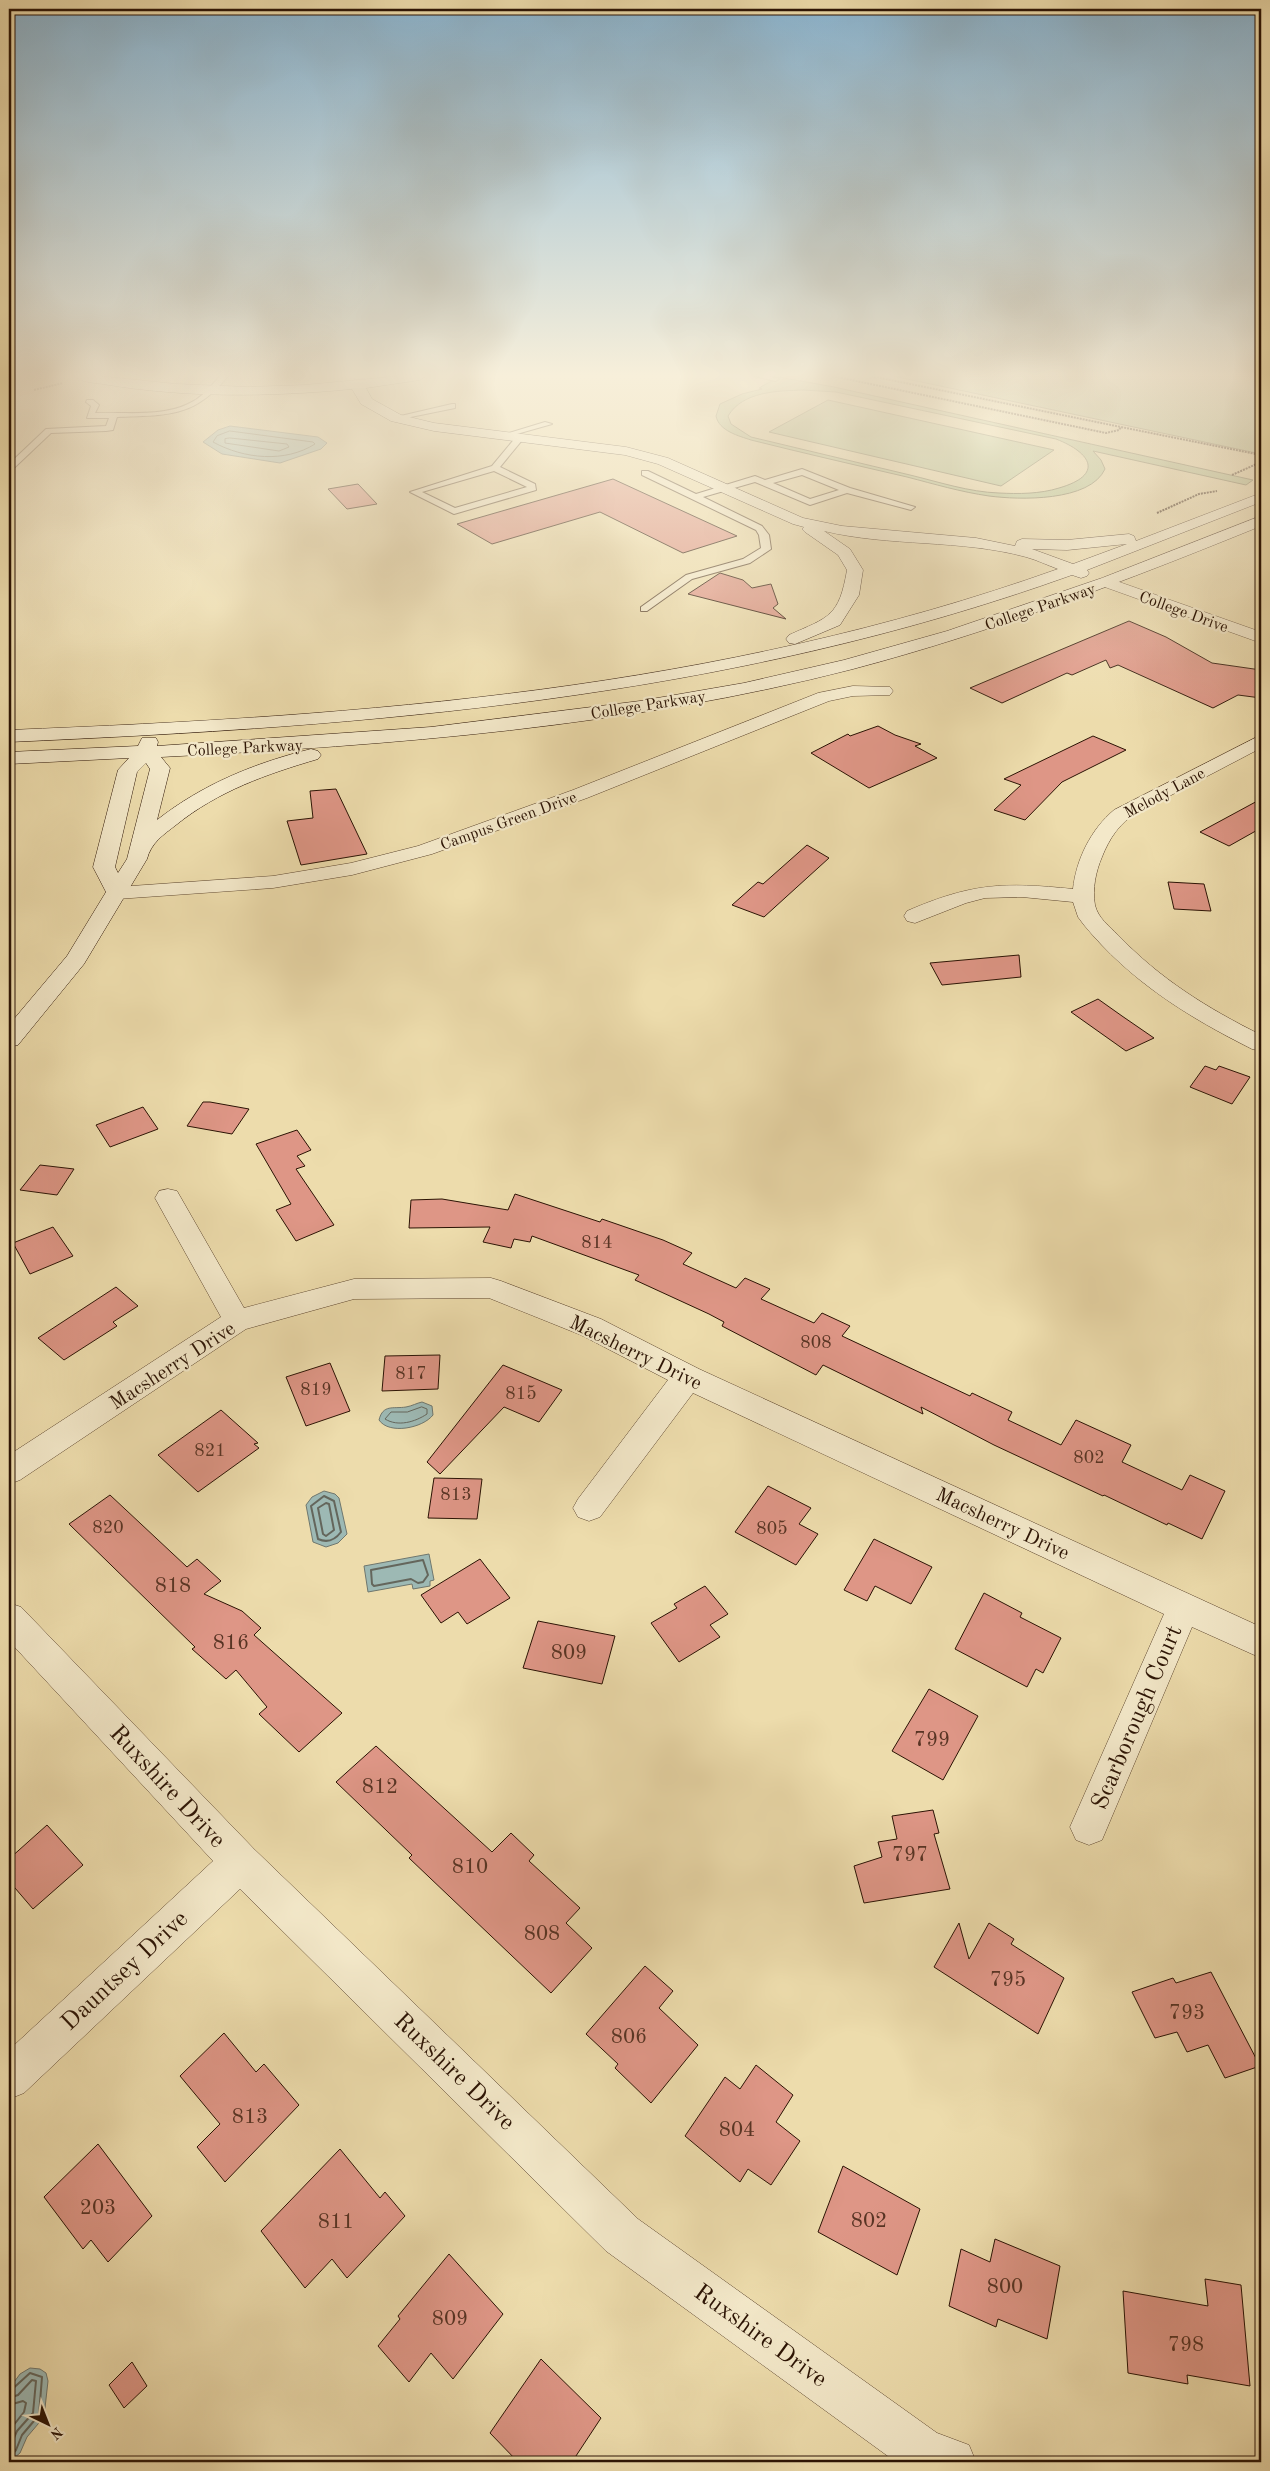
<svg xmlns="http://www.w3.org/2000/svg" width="1270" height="2471" font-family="'Old Standard TT',serif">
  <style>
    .green { fill: #b2c28e; stroke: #6e6a49; fill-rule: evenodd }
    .water { fill: #9db9b4; stroke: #6f776e }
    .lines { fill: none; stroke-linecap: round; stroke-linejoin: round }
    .shore-far1 { stroke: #64665c; stroke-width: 1 }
    .shore { stroke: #64665c; stroke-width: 2 }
    .building { fill: #de9686; stroke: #2b1304 }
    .lane-casing { stroke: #5c452e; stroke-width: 2 }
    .street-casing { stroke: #5c452e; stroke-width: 1 }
    .secondary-casing { stroke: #2b1304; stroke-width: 1 }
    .path { stroke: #2b1304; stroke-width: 2; stroke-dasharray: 2 1; stroke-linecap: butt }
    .lane { fill: #f3e8c9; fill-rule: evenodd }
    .street { fill: #f3e8c9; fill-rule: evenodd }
    .secondary { fill: #f3e8c9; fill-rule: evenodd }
    .labels { text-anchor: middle; stroke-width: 4.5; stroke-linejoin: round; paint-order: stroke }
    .far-street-label { font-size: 16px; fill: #2b1304; stroke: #f3e8c9 }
    .number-label { font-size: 18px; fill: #583424 }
    .street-label { font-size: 20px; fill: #2b1304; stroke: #f3e8c9 }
    .near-number-label { font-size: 21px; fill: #583424 }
    .near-street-label { font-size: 24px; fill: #2b1304; stroke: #f3e8c9 }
  </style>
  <rect width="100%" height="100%" fill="#eddcac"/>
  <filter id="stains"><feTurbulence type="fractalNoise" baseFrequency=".004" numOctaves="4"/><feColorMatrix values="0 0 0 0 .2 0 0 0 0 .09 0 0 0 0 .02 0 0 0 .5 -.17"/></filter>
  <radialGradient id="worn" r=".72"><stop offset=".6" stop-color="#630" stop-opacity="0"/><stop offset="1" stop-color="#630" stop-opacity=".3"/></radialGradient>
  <path class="green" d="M893 376H1261V454Z
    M779 377 834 387 1253 480 1246 485 1093 451 1101 460 1105 469C1090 502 1019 500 989 496 961 492 934 484 907 477 855 465 803 453 751 440 739 436 719 431 716 416L720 404 742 394 762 389 759 388ZM803 390 836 392 1056 439C1092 453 1104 475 1059 488 1040 494 1018 494 999 493 969 492 939 482 910 475 857 462 804 450 751 437L731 424 728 416C743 391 778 391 803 390Z
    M828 400 1054 450 1001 486 769 432Z"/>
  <path class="water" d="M230 426 318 437 327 443 321 449 280 463 222 454 203 442 218 430Z
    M422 1402 432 1406 433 1415C423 1428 389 1435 379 1420 383 1404 393 1409 406 1407 412 1406 417 1403 422 1402Z
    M324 1491 335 1494 339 1498 347 1534 338 1543 326 1547 313 1542 306 1505 312 1497Z
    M429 1554 434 1580 430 1581V1586L413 1589 412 1584 368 1592 364 1566Z
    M30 2368 40 2369 46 2373 48 2381 44 2417 27 2437 20 2453 9 2462V2389L20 2374Z"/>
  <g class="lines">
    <path class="shore-far1" d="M230 431 313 442 315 444C285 463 244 459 213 442L217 436Z
      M230 438 287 444 289 447 279 451 225 443V439Z
      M422 1407 427 1409V1414C415 1422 398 1427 385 1419L391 1412H407Z"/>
    <path class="shore" d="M324 1496 334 1501 341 1532C335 1540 327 1543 318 1539L311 1506Z
      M326 1503 329 1504 334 1530 326 1536 323 1534 318 1508Z
      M423 1560 428 1575 423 1582 418 1583 411 1579 374 1586 372 1584 371 1570Z
      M9 2392 30 2373 42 2377 39 2415 22 2435 16 2450 9 2458
      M9 2398 18 2395 32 2380 36 2381 33 2413 17 2431 9 2449
      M9 2405 23 2401 26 2403 24 2412 9 2431"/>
  </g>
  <path class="building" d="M613 479 737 536 683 553 600 512 492 544 457 524Z
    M358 484 377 504 347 509 328 489Z
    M720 573 743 580 752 588 771 584 778 604 773 608 786 619 688 594Z
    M1129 621 1166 637 1212 663 1261 670V698L1238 695 1213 708 1118 665 1110 668 1106 660 1072 675 1067 673 1002 703 970 688Z
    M878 726 895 735 921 744 915 746 937 758 869 788 811 753 848 734 850 736Z
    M1093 736 1126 750 1062 782 1025 820 994 810 1021 785 1004 779Z
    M336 789 367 854 301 865 287 821 313 818 310 791Z
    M1261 799V828L1229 846 1200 832Z
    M807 845 829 858 764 917 732 905 758 882 763 884Z
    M1168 882 1204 884 1211 911 1174 909Z
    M1019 955 1021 977 942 985 930 963Z
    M1098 999 1122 1016 1154 1038 1126 1051 1071 1012Z
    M1205 1066 1216 1070 1219 1066 1250 1077 1232 1104 1190 1087Z
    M203 1102H210L249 1109 232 1134 187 1126Z
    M143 1107 158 1129 110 1147 96 1125Z
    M297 1130 311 1150 297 1156 305 1166 296 1169 334 1225 296 1241 276 1210 291 1204 256 1144Z
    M40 1165 74 1169 57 1195 20 1190Z
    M515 1194 600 1222 602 1219 663 1240 692 1253 683 1264 736 1288 745 1278 770 1289 761 1299 814 1323 822 1313 850 1326 842 1336 970 1396 972 1393 1012 1412 1008 1420 1061 1445 1076 1420 1131 1445 1122 1462 1182 1490 1190 1475 1225 1491 1202 1539 1168 1523 1167 1525 1104 1495 1103 1496 994 1445 921 1407 923 1414 823 1365 816 1375 722 1326 724 1322 709 1314 635 1280 639 1275 532 1236 530 1242 514 1239 511 1248 483 1242 490 1227 409 1228 411 1200 442 1199 508 1210Z
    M53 1227 73 1256 30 1274 13 1243Z
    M116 1287 138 1306 113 1322 117 1326 64 1360 38 1338Z
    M440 1355 438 1389 382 1391 385 1356Z
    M330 1363 350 1411 306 1426 286 1377Z
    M503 1365 562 1390 539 1422 504 1407 440 1474 427 1462Z
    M221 1410 258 1443 254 1444 259 1448 198 1492 158 1455Z
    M434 1478 482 1479 477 1519 428 1518Z
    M768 1486 811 1508 799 1524 818 1534 796 1565 735 1532Z
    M110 1495 187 1567 197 1559 221 1581 204 1594 242 1611 261 1628 254 1635 342 1713 299 1752 259 1714 267 1707 236 1670 226 1679 192 1649 195 1647 69 1524Z
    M874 1539 932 1567 911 1604 875 1586 867 1601 844 1590Z
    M480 1559 510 1598 467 1624 458 1612 441 1623 421 1595Z
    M705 1586 728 1614 710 1625 720 1637 679 1662 651 1623 677 1608 674 1604Z
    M984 1593 1022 1613 1020 1617 1061 1638 1043 1673 1036 1669 1027 1687 955 1649Z
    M538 1621 615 1636 602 1684 523 1668Z
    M929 1689 978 1716 943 1780 892 1751Z
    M376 1746 492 1852 511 1833 534 1855 529 1861 580 1908 566 1923 592 1948 551 1993 409 1858 412 1855 336 1782Z
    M933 1810 939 1833 934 1834 950 1889 864 1903 854 1866 882 1857 878 1842 897 1839 892 1816Z
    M47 1825 83 1865 33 1909 9 1881V1859Z
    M959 1923 969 1959 989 1923 1014 1939 1011 1944 1064 1978 1038 2034 934 1967Z
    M645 1966 673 1991 659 2008 698 2045 651 2103 615 2068 618 2064 586 2034Z
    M1211 1972 1260 2066 1225 2078 1208 2045 1187 2052 1177 2032 1155 2038 1132 1992 1173 1978 1176 1983Z
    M224 2033 256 2072 264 2064 299 2105 225 2182 197 2147 220 2124 180 2076Z
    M756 2065 793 2095 776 2122 800 2141 771 2185 748 2169 740 2182 685 2136 725 2077 740 2089Z
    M98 2144 152 2216 108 2262 91 2240 83 2249 44 2197Z
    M340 2149 380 2198 385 2192 405 2216 347 2278 332 2259 305 2288 261 2231Z
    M843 2166 920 2209 897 2275 818 2232Z
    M995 2239 1060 2266 1047 2339 998 2319 996 2327 949 2306 961 2249 990 2262Z
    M449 2254 503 2314 453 2379 431 2353 409 2382 378 2346 400 2319 398 2316Z
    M1205 2279 1241 2285 1250 2386 1187 2375 1188 2384 1128 2373 1123 2291 1208 2306Z
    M541 2359 601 2418 572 2462H518L490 2433Z
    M132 2362 147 2386 124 2408 109 2385Z"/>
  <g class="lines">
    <g class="lane-casing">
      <path id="lane" d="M220 376H228C194 418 167 415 117 417L113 430 106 431 51 433 14 468H9V464L46 429 106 426 109 418H87L91 406 86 402 87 400H93L99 405 95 413C124 412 162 417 188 404 202 398 211 386 220 376Z
        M755 376H769L779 379 775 381Z
        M452 404H455V408L396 420 392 418Z
        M545 422 552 424 506 437 502 435Z
        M516 437 523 439 500 467 535 484 536 490 454 514 410 492 492 466ZM494 471 527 487 455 508 422 492Z
        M802 469 850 488 915 507 911 510 847 493 810 505 755 482 703 497 762 526 769 535 771 549 750 563 692 579 647 611H641V607L686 575 743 559 761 548 759 535 756 530 642 475V471H648L696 494 755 476 765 480ZM802 475 839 490 810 499 773 483Z"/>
    </g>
    <g class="street-casing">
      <path id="street" d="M1108 578 1261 632V643L1102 586 1100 583 1102 580Z
        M853 686 890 687 893 691 890 695 853 696 829 701 587 798 432 854 352 875 273 888 117 899 109 898 106 893 109 888 117 887 273 876 351 863 418 846 573 790 818 693Z
        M1261 735V748L1137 813C1120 822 1109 839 1102 857 1096 871 1092 889 1095 905 1098 918 1109 926 1118 935 1160 979 1207 1008 1261 1035V1051L1252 1049C1188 1017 1130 981 1084 925L1078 917 1073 902 1022 897 985 898 966 903 915 923 907 921 904 916 907 911C972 883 1003 882 1073 889 1076 860 1091 829 1114 810Z
        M168 1189 177 1191 244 1308 354 1279 491 1278 501 1281 601 1319 699 1369 1261 1627V1658L1192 1627 1102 1840 1089 1845 1076 1840 1070 1827 1164 1614 693 1393 600 1517 589 1521 578 1517 573 1508 578 1499 668 1380 581 1335 489 1298 354 1299 246 1329 20 1480 9 1484V1455L221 1317 155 1198 159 1191Z
        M9 1603 21 1607 254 1849 638 2219 937 2433 969 2445 976 2462H896L606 2251 240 1889 24 2093 9 2099V2050L213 1861 9 1641Z"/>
    </g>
    <g class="secondary-casing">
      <path id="secondary" d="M75 376H98L176 384 248 387 305 385 400 376H426L420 380 366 388 372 399 401 415 434 423 626 447 668 458 803 518 842 526 976 538 1015 546 1017 541 1022 539 1067 540 1129 534 1134 536 1136 541 1261 493V502L1087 570 1089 573 1087 576 1081 578 1072 575C727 699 373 726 9 742V730C366 716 719 690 1058 569 1047 565 1037 560 1026 557 960 539 890 547 824 531L850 549 863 570 859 595 840 625 795 644 789 643 786 639 789 635C829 617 839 617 847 570L838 555 805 532 802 529 804 527 793 524 658 464 625 455 434 431 391 421 361 404 352 389C271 397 185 398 103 384 95 383 80 382 75 376ZM1127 544 1073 564 1032 549 1067 550Z
        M1261 516V526C1128 580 993 632 853 669 628 727 393 745 161 757L170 768 157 820C203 784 255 763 311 749L318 751 321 755 318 759C267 774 218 791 176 825 163 835 151 843 147 859L84 964 18 1045 9 1047V1025L67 956 106 892 93 867 118 770 129 758 9 764V752L138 746 142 738H156L158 742 157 746 431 727 640 701 744 683 844 660 947 631 1102 578ZM146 763 150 769 127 859 118 873 115 867 137 772Z"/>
    </g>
    <path class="path" d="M832 376 1106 433 1119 430 1121 427 1261 455
      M871 376 1121 427
      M34 390 63 383
      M1232 475 1261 462
      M1157 513 1199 494 1217 491"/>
    <use href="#lane" class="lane"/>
    <use href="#street" class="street"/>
    <use href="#secondary" class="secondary"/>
  </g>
  <linearGradient id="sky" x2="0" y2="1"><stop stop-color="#8ab6d3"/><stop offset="0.52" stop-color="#f7efda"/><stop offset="1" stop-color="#f7efda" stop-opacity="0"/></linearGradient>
  <rect width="1270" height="722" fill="url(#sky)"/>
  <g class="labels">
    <g class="far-street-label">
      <text transform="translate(1040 606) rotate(-19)" y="6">College Parkway</text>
      <text transform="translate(1184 611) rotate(20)" y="6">College Drive</text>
      <text transform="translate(648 704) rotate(-9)" y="6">College Parkway</text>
      <text transform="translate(245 747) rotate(-3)" y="6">College Parkway</text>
      <text transform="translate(1164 792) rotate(-28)" y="6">Melody Lane</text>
      <text transform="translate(508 820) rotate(-20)" y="6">Campus Green Drive</text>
    </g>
    <g class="number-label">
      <text x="597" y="1248">814</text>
      <text x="816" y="1348">808</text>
      <text x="411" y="1379">817</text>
      <text x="316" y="1395">819</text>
      <text x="521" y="1399">815</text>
      <text x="210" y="1456">821</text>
      <text x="1089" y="1463">802</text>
      <text x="456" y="1500">813</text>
      <text x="108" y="1533">820</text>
      <text x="772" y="1534">805</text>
    </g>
    <g class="street-label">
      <text transform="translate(636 1352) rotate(26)" y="7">Macsherry Drive</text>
      <text transform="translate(172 1365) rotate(-33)" y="7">Macsherry Drive</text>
      <text transform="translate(1003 1523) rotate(25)" y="7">Macsherry Drive</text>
    </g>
    <g class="near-number-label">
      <text x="173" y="1592">818</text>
      <text x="231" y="1649">816</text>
      <text x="569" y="1659">809</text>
      <text x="932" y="1746">799</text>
      <text x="380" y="1793">812</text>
      <text x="910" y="1861">797</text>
      <text x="470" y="1873">810</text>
      <text x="542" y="1940">808</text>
      <text x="1008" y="1986">795</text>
      <text x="1187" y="2019">793</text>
      <text x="629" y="2043">806</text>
      <text x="250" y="2123">813</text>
      <text x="737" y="2136">804</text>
      <text x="98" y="2214">203</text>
      <text x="869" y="2227">802</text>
      <text x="336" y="2228">811</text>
      <text x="1005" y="2293">800</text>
      <text x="450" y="2325">809</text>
      <text x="1186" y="2351">798</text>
    </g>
    <g class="near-street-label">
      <text transform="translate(1136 1717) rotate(-67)" y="8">Scarborough Court</text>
      <text transform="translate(168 1786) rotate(47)" y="8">Ruxshire Drive</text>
      <text transform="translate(124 1970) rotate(-43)" y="8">Dauntsey Drive</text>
      <text transform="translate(455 2071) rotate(44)" y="8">Ruxshire Drive</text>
      <text transform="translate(761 2335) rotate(36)" y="8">Ruxshire Drive</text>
    </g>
  </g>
  <rect width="1270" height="2471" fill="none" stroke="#eddcac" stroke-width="30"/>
  <rect x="10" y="10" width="1250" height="2451" fill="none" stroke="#2b1304" stroke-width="2.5"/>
  <rect x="15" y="15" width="1240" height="2441" fill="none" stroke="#2b1304"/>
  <g transform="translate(48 2424) rotate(137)" stroke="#f3e8c9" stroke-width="4" paint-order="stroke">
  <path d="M0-4L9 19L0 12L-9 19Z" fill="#2b1304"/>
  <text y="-8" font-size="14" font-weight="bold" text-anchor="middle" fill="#2b1304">N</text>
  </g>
  <rect width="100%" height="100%" filter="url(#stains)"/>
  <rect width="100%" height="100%" fill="url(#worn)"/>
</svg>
